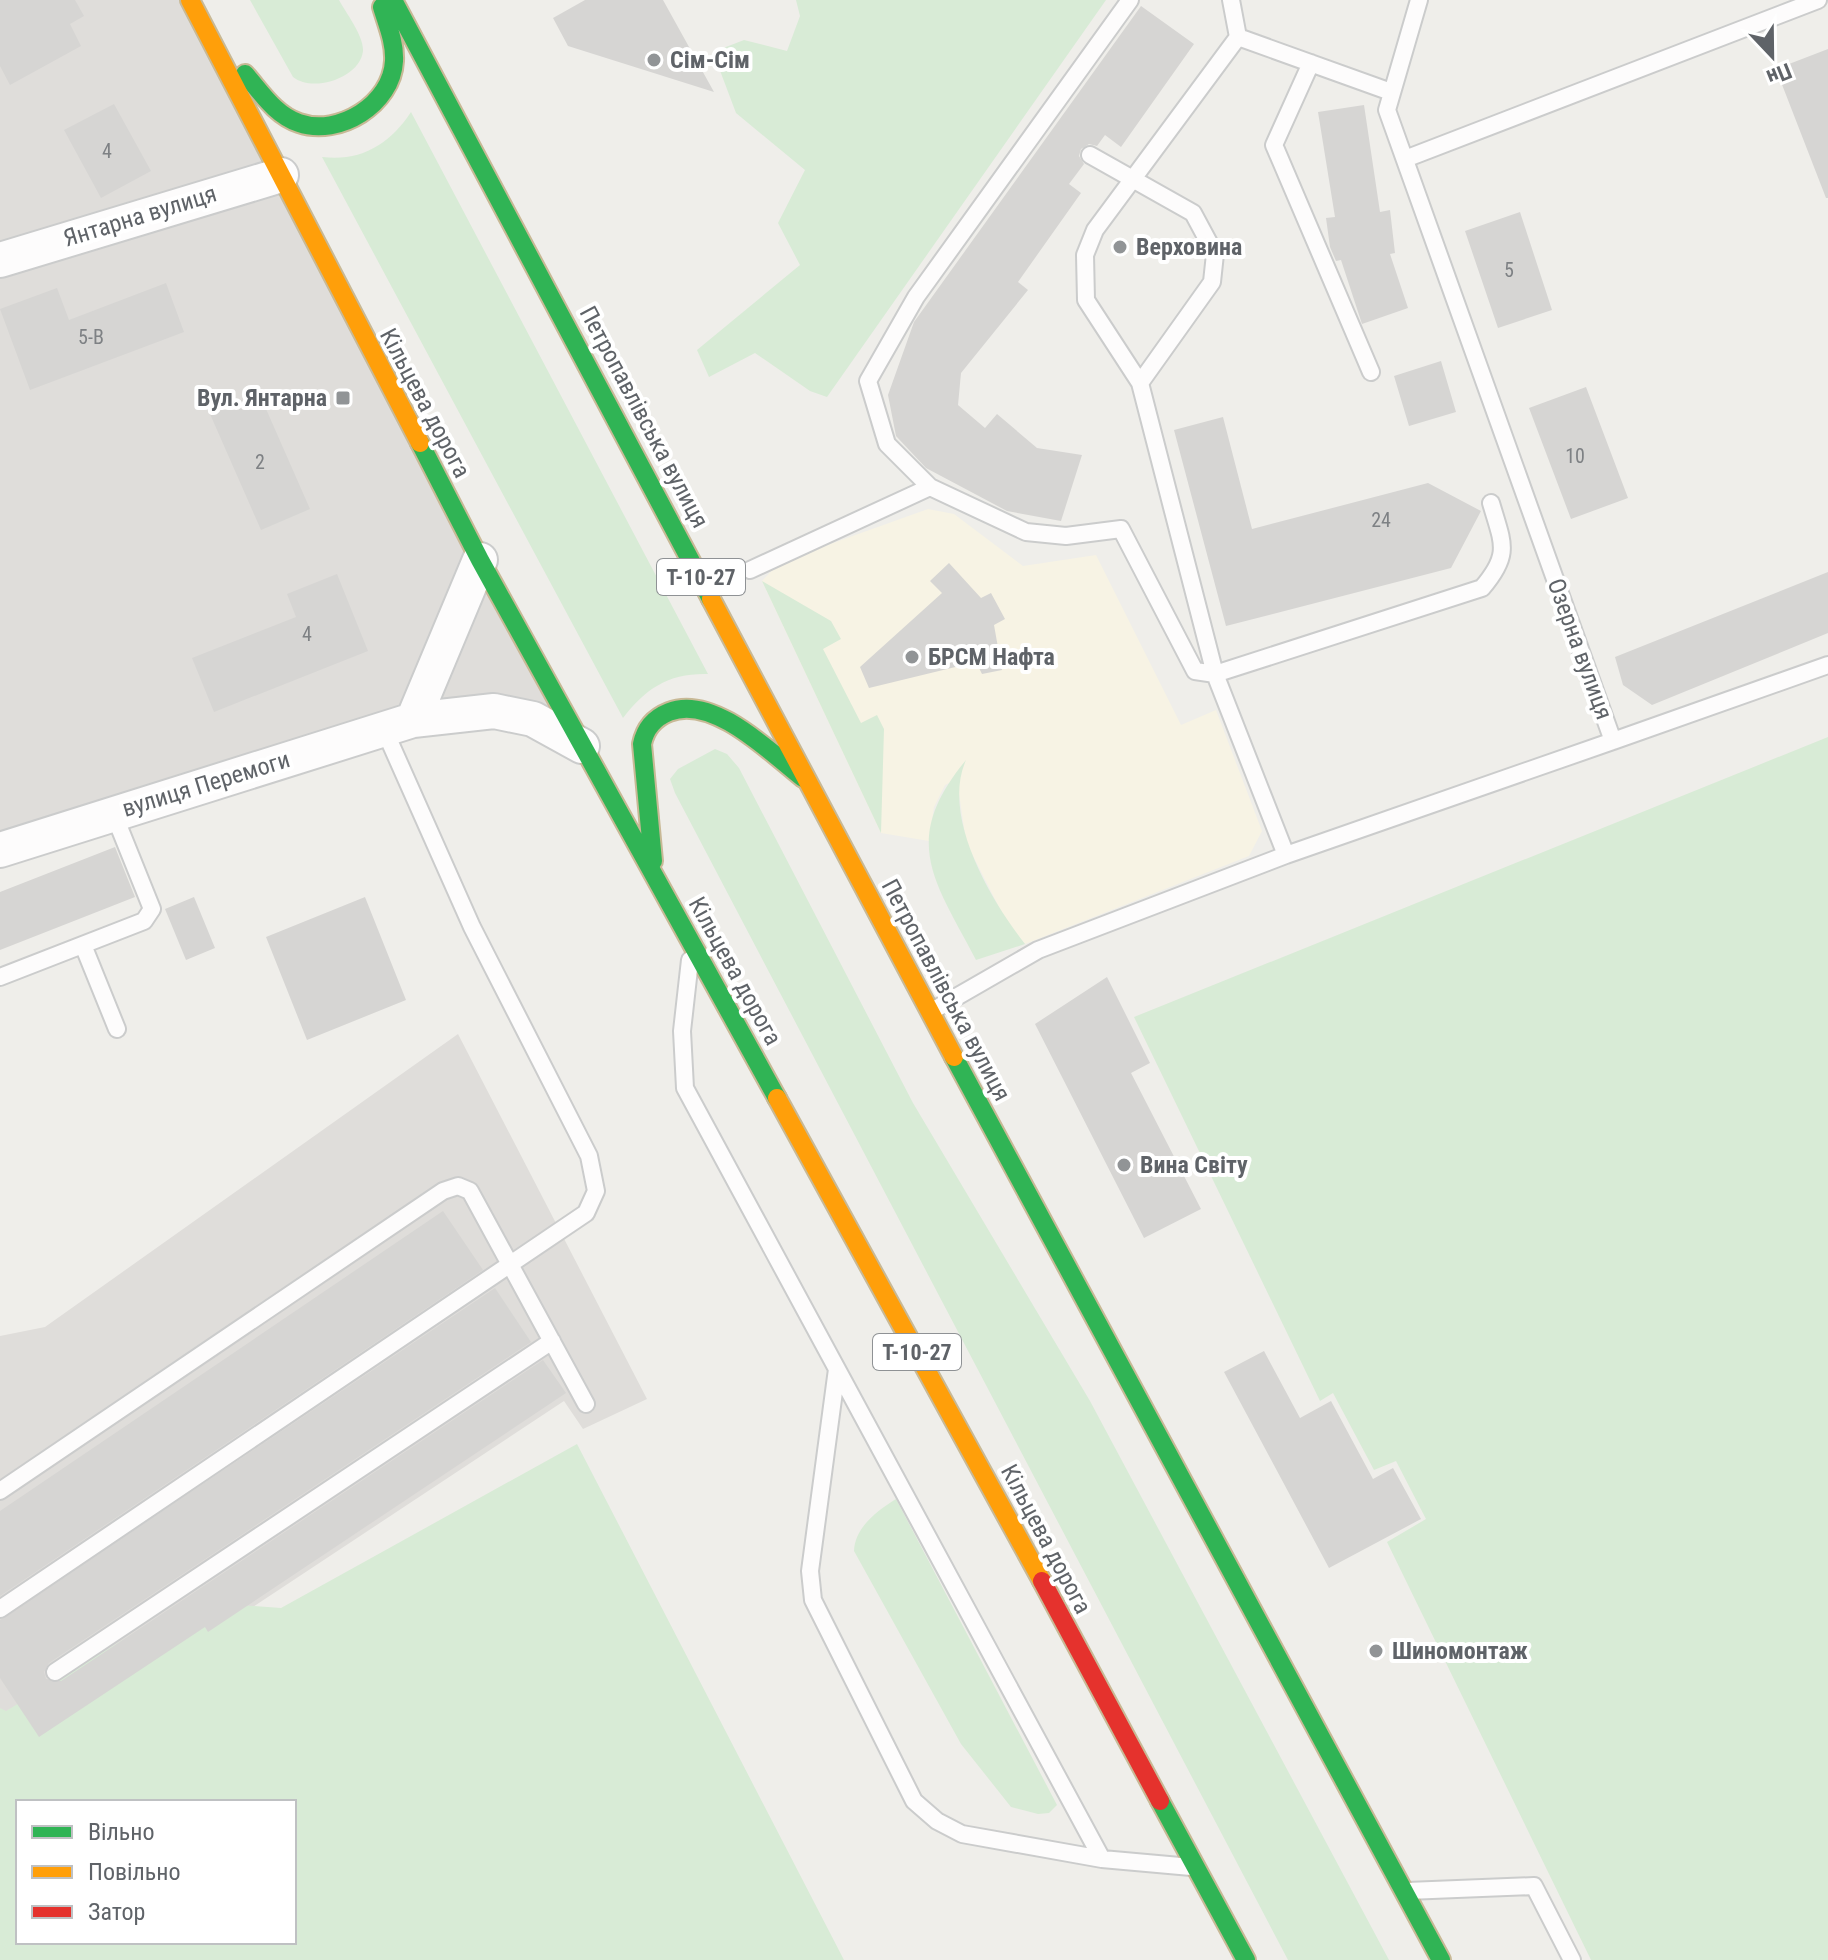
<svg xmlns="http://www.w3.org/2000/svg" width="1828" height="1960" font-family="'Roboto Condensed',sans-serif">
  <style>
    .commercial { fill: #f7f3e4 }
    .industrial { fill: #dfddda }
    .green { fill: #d8ebd6; fill-rule: evenodd }
    .building { fill: #d6d5d3 }
    .lines { fill: none; stroke-linecap: round; stroke-linejoin: round }
    .lane-casing { stroke: #cbcccc; stroke-width: 20 }
    .street-casing { stroke: #cbcccc; stroke-width: 38 }
    .fast-casing { stroke: #c8b996; stroke-width: 22 }
    .slow-casing { stroke: #c8b996; stroke-width: 22 }
    .jam-casing { stroke: #c8b996; stroke-width: 22 }
    .lane { stroke: #fdfcfc; stroke-width: 16 }
    .street { stroke: #fdfcfc; stroke-width: 34 }
    .fast { stroke: #30b455; stroke-width: 18 }
    .slow { stroke: #ff9f0a; stroke-width: 18 }
    .jam { stroke: #e5322d; stroke-width: 18 }
    .poi-dot { fill: #919496; stroke: #fff; stroke-width: 3 }
    .labels { text-anchor: middle; stroke-width: 8; stroke-linejoin: round; paint-order: stroke }
    .number-label { font-size: 20px; fill: #7e8184 }
    .shield { fill: #fff; stroke: #8f9295; stroke-width: 2 }
    .shield-label { font-size: 22px; font-weight: bold; fill: #5f6368 }
    .poi-label { font-size: 24px; font-weight: bold; fill: #5f6368; stroke: #fff; text-anchor: start }
    .street-label { font-size: 24px; fill: #5f6368; stroke: #fff }
  </style>
  <rect width="100%" height="100%" fill="#efeeea"/>
  <path class="commercial" d="M928 509 954 514 1023 566 1096 555 1181 725 1216 710 1262 831 1249 856 1025 944 1005 919 966 842 957 779 945 785 934 807 929 841 881 833 762 581 780 562Z"/>
  <path class="industrial" d="M0 0H190L582 746 494 711 0 850Z
    M458 1034 647 1399 583 1429 564 1401 46 1744 0 1741V1336L45 1327Z"/>
  <path class="green" d="M250 0H339C346 13 364 36 363 51 360 78 313 93 293 77Z
    M796 0H1106L827 397 810 391 755 353 709 377 697 350 800 265 778 223 805 170 736 113 713 52 744 40 787 51 800 16Z
    M411 112 708 674C669 673 646 688 623 718L322 157C361 162 390 144 411 112Z
    M762 581 831 621 841 639 823 649 861 723 877 715 884 729 881 833Z
    M1828 737V1960H1591L1387 1542 1426 1519 1396 1461 1374 1470 1333 1393 1320 1401 1134 1017Z
    M715 749 727 754 739 768 913 1103 1090 1401 1389 1960H1288L675 793 670 779 678 769Z
    M966 760C941 816 990 899 1025 944L976 960C935 881 899 841 966 760Z
    M577 1444 844 1960H0V1708L6 1711 187 1601 281 1608ZM18 1802H294V1942H18Z
    M896 1499 1057 1805 1049 1813 1038 1814 1011 1807 961 1744 854 1551C855 1527 877 1511 896 1499Z"/>
  <path class="building" d="M0 0H75L84 16 70 24 81 46 10 85 0 66Z
    M585 0H663L714 92 568 46 553 18Z
    M1141 6 1194 44 1121 147 1105 135 1097 146 1089 144 1081 149 1079 156 1084 164 1069 184 1081 193 1018 282 1028 290 961 373 958 405 985 428 997 414 1037 448 1082 455 1061 521 1007 511 926 468 896 436 888 395 914 322Z
    M1828 49V198H1826L1776 69Z
    M114 104 151 171 101 198 64 130Z
    M1364 105 1380 212 1390 210 1395 253 1390 254 1408 308 1362 324 1341 260 1336 261 1330 247 1326 218 1335 217 1318 112Z
    M1520 212 1552 310 1498 328 1465 231Z
    M166 283 184 332 30 390 0 309 57 288 69 320Z
    M1441 361 1456 412 1409 426 1394 376Z
    M1586 387 1628 498 1571 519 1529 408Z
    M259 393 310 509 261 530 210 414Z
    M1223 417 1252 529 1428 483 1481 511 1451 568 1226 626 1174 430Z
    M949 563 981 598 991 593 1005 619 994 625 1002 670 982 674 976 662 869 688 860 667 942 593 930 581Z
    M1828 572V633L1652 705 1623 685 1615 657Z
    M337 574 368 651 214 712 192 658 296 617 287 594Z
    M115 847 135 897 0 950V892Z
    M194 897 215 948 186 960 165 909Z
    M365 897 406 1000 307 1040 266 937Z
    M1107 977 1150 1063 1131 1073 1201 1209 1144 1238 1035 1024Z
    M443 1211 483 1270 0 1596V1511Z
    M495 1288 531 1342 49 1663 44 1672 46 1679 61 1681 543 1360 566 1393 208 1632 205 1627 39 1737 0 1678V1620Z
    M1264 1351 1300 1418 1331 1401 1373 1479 1393 1468 1421 1519 1329 1568 1224 1372Z"/>
  <g class="lines">
    <g class="lane-casing">
      <path id="lane" d="M1130 0 916 297 868 381 887 444 930 487 1026 532 1066 536 1121 529 1195 671 1215 674 1482 588C1511 554 1503 544 1491 503
        M1231 0 1238 37 1095 230 1085 255 1086 300 1140 383 1215 674 1286 855
        M1238 37 1391 92
        M1311 63 1274 145 1371 372
        M1090 155 1193 213 1215 254 1212 282 1140 383
        M1405 159 1818 0
        M750 570 930 487
        M1613 741 1828 665
        M83 945 117 1029
        M690 960 682 1031 685 1088 837 1369 810 1571 813 1600 914 1801 937 1821 962 1834 1102 1859 1191 1867
        M0 977 144 921 152 909 113 812
        M932 1011 1038 950 1286 855 1613 741 1387 110 1419 0
        M837 1369 1102 1859
        M0 1491 443 1191 458 1186 470 1191 586 1404
        M0 1609 586 1213 596 1191 589 1156 472 927 384 729
        M55 1672 552 1341
        M1407 1891 1534 1886 1572 1960"/>
    </g>
    <g class="street-casing">
      <path id="street" d="M0 260 281 175
        M413 720 480 560
        M0 850 413 720 494 711 533 719 582 746"/>
    </g>
    <g class="fast-casing">
      <path id="fast" d="M393 0 711 599
        M245 74C261 92 275 115 299 123 339 137 392 104 394 61 395 42 387 24 382 7
        M420 443 480 560 777 1098
        M653 861 642 744C645 729 654 718 669 712 713 694 771 753 803 778
        M954 1057 1441 1960
        M1160 1801 1246 1960"/>
    </g>
    <g class="slow-casing">
      <path id="slow" d="M190 0 420 443
        M711 599 954 1057
        M777 1098 1042 1581"/>
    </g>
    <g class="jam-casing">
      <path id="jam" d="M1042 1581 1160 1801"/>
    </g>
    <use href="#lane" class="lane"/>
    <use href="#street" class="street"/>
    <use href="#fast" class="fast"/>
    <use href="#slow" class="slow"/>
    <use href="#jam" class="jam"/>
  </g>
  <g class="poi-dot">
    <circle cx="654" cy="60" r="8"/>
    <circle cx="1120" cy="247" r="8"/>
    <rect x="335" y="390" width="16" height="16" rx="4"/>
    <circle cx="912" cy="657" r="8"/>
    <circle cx="1124" cy="1165" r="8"/>
    <circle cx="1376" cy="1651" r="8"/>
  </g>
  <g class="labels">
    <g class="number-label">
      <text x="107" y="158">4</text>
      <text x="1509" y="277">5</text>
      <text x="91" y="344">5-В</text>
      <text x="1575" y="463">10</text>
      <text x="260" y="469">2</text>
      <text x="1381" y="527">24</text>
      <text x="307" y="641">4</text>
    </g>
    <g class="shield">
      <rect x="657" y="559" width="88" height="36" rx="6"/>
      <rect x="873" y="1334" width="88" height="36" rx="6"/>
    </g>
    <g class="shield-label">
      <text x="701" y="585">Т-10-27</text>
      <text x="917" y="1360">Т-10-27</text>
    </g>
    <g class="poi-label">
      <text x="670" y="68">Сім-Сім</text>
      <text x="1136" y="255">Верховина</text>
      <text x="327" y="406" text-anchor="end">Вул. Янтарна</text>
      <text x="928" y="665">БРСМ Нафта</text>
      <text x="1140" y="1173">Вина Світу</text>
      <text x="1392" y="1659">Шиномонтаж</text>
    </g>
    <g class="street-label">
      <text transform="translate(140 216) rotate(-17)" y="8">Янтарна вулиця</text>
      <text transform="translate(425 403) rotate(62)" y="8">Кільцева дорога</text>
      <text transform="translate(644 417) rotate(62)" y="8">Петропавлівська вулиця</text>
      <text transform="translate(1580 649) rotate(70)" y="8">Озерна вулиця</text>
      <text transform="translate(206 784) rotate(-17)" y="8">вулиця Перемоги</text>
      <text transform="translate(735 971) rotate(61)" y="8">Кільцева дорога</text>
      <text transform="translate(946 990) rotate(62)" y="8">Петропавлівська вулиця</text>
      <text transform="translate(1046 1539) rotate(62)" y="8">Кільцева дорога</text>
    </g>
  </g>
  <rect x="16" y="1800" width="280" height="144" fill="#ffffff" stroke="#bfc1c3" stroke-width="2"/>
  <rect x="32" y="1826" width="40" height="12" fill="#30b455" stroke="#bfc1c3" stroke-width="2"/>
  <text x="88" y="1840" font-size="24" fill="#5f6368">Вільно</text>
  <rect x="32" y="1866" width="40" height="12" fill="#ff9f0a" stroke="#bfc1c3" stroke-width="2"/>
  <text x="88" y="1880" font-size="24" fill="#5f6368">Повільно</text>
  <rect x="32" y="1906" width="40" height="12" fill="#e5322d" stroke="#bfc1c3" stroke-width="2"/>
  <text x="88" y="1920" font-size="24" fill="#5f6368">Затор</text>
  <g transform="translate(1772 56) rotate(158)" stroke="#ffffff" stroke-width="6" paint-order="stroke">
  <path d="M0-6L14 30L0 20L-14 30Z" fill="#5f6368"/>
  <text y="-12" font-size="22" font-weight="bold" text-anchor="middle" fill="#5f6368">Пн</text>
  </g>
</svg>
